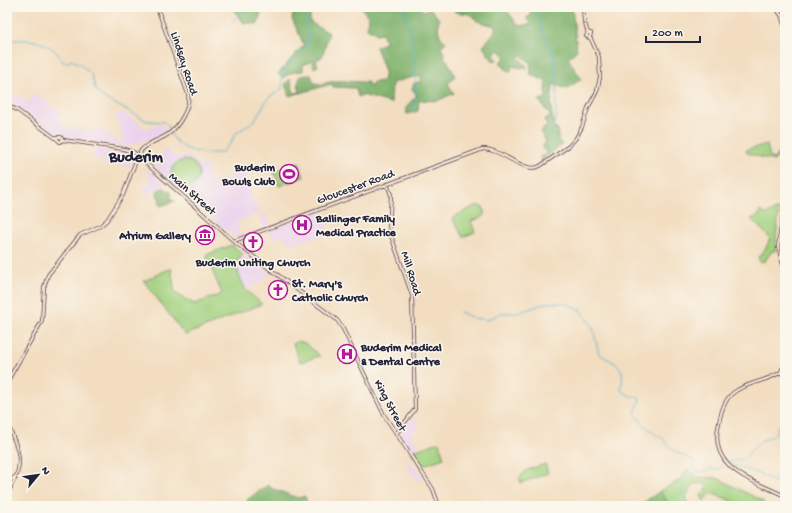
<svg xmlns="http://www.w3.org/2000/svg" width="792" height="513" font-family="'Gochi Hand',sans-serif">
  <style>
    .built { fill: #ead1ec }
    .green { fill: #a1d07e; stroke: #62795c }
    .forest { fill: #80b26d; stroke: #516a54 }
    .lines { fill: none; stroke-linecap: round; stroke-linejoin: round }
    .stream { stroke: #4eaccc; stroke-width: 1 }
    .secondary-casing { stroke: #413e4f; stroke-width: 4 }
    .secondary { stroke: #fde4d1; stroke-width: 2.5 }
    .labels { text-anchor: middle; stroke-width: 3; stroke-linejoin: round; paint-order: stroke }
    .street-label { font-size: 12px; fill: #22223b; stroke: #fbf7ec }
    .poi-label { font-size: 12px; font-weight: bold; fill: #22223b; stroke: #fbf7ec; text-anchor: start }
    .district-label { font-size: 16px; font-weight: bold; fill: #22223b; stroke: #fbf7ec }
  </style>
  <rect width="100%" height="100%" fill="#fbf7ec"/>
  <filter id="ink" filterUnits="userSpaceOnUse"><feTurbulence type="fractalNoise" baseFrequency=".025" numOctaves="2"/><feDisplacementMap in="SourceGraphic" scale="8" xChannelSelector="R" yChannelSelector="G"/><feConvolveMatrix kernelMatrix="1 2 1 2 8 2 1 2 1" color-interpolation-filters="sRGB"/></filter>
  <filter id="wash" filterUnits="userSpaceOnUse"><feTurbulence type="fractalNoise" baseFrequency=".012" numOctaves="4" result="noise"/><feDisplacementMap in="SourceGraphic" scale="16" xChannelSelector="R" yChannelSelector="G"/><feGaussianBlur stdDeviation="0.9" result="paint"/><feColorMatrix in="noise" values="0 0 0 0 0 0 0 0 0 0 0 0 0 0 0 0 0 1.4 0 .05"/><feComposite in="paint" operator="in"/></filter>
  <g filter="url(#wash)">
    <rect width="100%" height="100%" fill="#f2ddc0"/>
    <path class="built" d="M15 93 28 102 35 93 61 112 57 117 58 120 63 122V126L90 131 99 128 115 139 124 142 116 114 124 113 148 130 159 124 163 126 167 132 127 147 65 138 56 134 11 103Z
      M94 148 110 149 108 168 105 167 106 160 92 159Z
      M166 149 176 157 189 156 201 167 205 163 213 183 244 171 253 196 249 197V201L255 202 259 214 265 212 270 224 264 227 259 214 236 222 241 235 235 238 155 168 164 158 161 155Z
      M116 150 126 152 132 157 129 168 119 163 114 165Z
      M146 168 166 185 145 194 144 188 151 185Z
      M321 211 329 234 317 239 314 237 293 245 281 236 276 239 267 231Z
      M244 254 270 274 262 282 246 289 236 265Z
      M349 348 354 360 345 363 341 350Z
      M413 418 420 423 412 432V437L420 449 411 452 401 433Z
      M408 458 423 478 420 480 417 481 410 470 406 460Z"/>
    <path class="green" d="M767 144 770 158 774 159 781 149 782 150 774 161 747 153 746 150Z
      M171 174a14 14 0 1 1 28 0a14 14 0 1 1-28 0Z
      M299 162 304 177 279 186 274 172Z
      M475 206H480L484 208V215L481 218 471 221 475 232 463 237 452 218Z
      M779 209 775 251H772L765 261 760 262 758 257 766 248 770 238 751 219 759 216 760 211 766 214Z
      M232 245 243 254 235 265 245 289 262 304 185 335 144 281 171 268 175 293 194 304 222 294 206 255Z
      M298 341 305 343 320 356 300 362 293 344Z
      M439 442 444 458 421 466 411 452Z
      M545 464 548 473 521 483 519 478 527 470Z
      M688 469 697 477 717 478 764 502 763 506 755 503 752 506H739L740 504 711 493 704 501 701 496 707 488 705 483 694 484 686 497 689 506H670L660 491 680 480Z"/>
    <path class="forest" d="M235 7H269L261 12 258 24 244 23 236 13Z
      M294 7H310V22L329 33 322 57 316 60 318 66 314 68 312 61 303 65V71L293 72 282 78 278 74C288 64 294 54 304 45L292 19Z
      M361 7H419L424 11 430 8 439 19C438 28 437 37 446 42L441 47 445 55 444 59 447 60 455 76 448 84 454 93 437 101 419 100 418 111 407 114 406 107 417 95 412 89 414 83 420 82V76L409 78 392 83 391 103 362 95 358 97 356 88 333 87 332 84 289 96 285 84 290 79 294 93 300 92 298 84 300 76 311 75 314 83C323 85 330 81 339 81 349 80 358 83 368 82V86H372L373 82 383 81 385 71 376 47 385 43 383 33 376 34 373 31 367 28 369 18Z
      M454 7H504L519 26 532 24 526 18 531 15V7H572L577 50 568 58 581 79 567 89 553 84 551 105 554 128 558 129V140L562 145 541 160 540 157 546 154V152L542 148 546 141 540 132 547 126 544 119 551 117 539 100 546 98V81L531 75 530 62 520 55 518 58 526 65 527 69 512 66 510 72H508L500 62 506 57 499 50 494 53 497 60 493 61 483 47 495 31V26L477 21 470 14 455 12Z
      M163 188 171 192V199L175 201 160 206 159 203 160 198 158 197 157 191Z
      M268 485 271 488 298 498 305 496 308 506H245L248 499Z
      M660 491 670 506H639Z"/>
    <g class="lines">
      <path class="stream" d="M402 7C404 12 407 16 408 21 412 31 411 42 413 52 416 73 417 89 414 110
        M535 7 543 33 553 53 555 70 557 78 556 118 550 137
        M227 27 247 7
        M8 41C26 38 45 40 58 54 60 57 61 60 63 62H69L70 60 79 63 89 72
        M91 74 96 91 104 98 147 121 165 122 168 125 169 130
        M171 134C181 153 202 153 221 153L231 143 235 134 254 121 268 98 282 89C283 59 291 64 308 44 310 31 304 20 304 7
        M460 312 473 318 487 320 501 313H517L546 303H564L580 310 593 328 599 354C619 366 626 365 621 390L628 395 639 398 640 400 635 412C637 420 656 437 663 438 668 449 684 457 695 461L692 465 696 471 702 473 711 468 716 470 723 466
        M728 462 743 459 761 441 775 435 779 424 785 423
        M728 463 762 475 785 487
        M675 506 689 478 695 472"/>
    </g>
  </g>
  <g filter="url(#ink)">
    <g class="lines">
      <g class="secondary-casing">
        <path id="secondary" d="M775 7 781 15 785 27
          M588 33H591L590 37
          M7 105 17 110 58 140
          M56 137H61L63 140
          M58 140 60 142 63 140 124 149 135 153
          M140 152 141 157 147 164 237 244 337 320 343 329 384 415 433 489 439 506
          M140 152C147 142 158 141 167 135 178 128 191 107 188 94L157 7
          M387 184 391 195 389 230 412 295 415 409 396 434
          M785 200 778 247 785 272
          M234 241 483 149C501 148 525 175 540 166L569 146 576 138 582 127 588 108 597 91 600 77 599 57 591 39 586 36 588 33 584 21 583 7
          M781 372 782 369 785 371
          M785 372 783 374 781 372C766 382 746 382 733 393 724 400 721 412 719 423 707 469 752 480 785 496
          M7 382 42 321 44 287 48 275 80 235 100 226 107 220 123 195 137 158
          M7 423C17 445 26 464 11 486
          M7 483 11 487 7 495
          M7 483 16 476"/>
      </g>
      <use href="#secondary" class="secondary"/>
    </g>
  </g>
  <defs>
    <g id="stadium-ring" transform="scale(1)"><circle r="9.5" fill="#fbf7ec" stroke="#b5179e" stroke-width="1.5"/><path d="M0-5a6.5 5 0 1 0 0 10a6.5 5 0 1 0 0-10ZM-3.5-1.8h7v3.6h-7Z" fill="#b5179e"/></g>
    <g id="hospital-ring" transform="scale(1)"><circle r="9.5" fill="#fbf7ec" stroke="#b5179e" stroke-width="1.5"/><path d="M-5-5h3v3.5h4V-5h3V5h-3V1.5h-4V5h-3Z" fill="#b5179e"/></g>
    <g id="museum-ring" transform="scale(1)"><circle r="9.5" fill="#fbf7ec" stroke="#b5179e" stroke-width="1.5"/><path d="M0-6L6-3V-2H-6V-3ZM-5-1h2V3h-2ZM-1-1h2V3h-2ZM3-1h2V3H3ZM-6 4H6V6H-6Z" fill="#b5179e"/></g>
    <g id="church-ring" transform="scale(1)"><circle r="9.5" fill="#fbf7ec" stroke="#b5179e" stroke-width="1.5"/><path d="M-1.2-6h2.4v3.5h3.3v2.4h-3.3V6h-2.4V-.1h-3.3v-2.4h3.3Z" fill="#b5179e"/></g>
  </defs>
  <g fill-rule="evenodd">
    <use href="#stadium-ring" x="289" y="174"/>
    <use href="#hospital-ring" x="302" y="225"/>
    <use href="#museum-ring" x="205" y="235"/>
    <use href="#church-ring" x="253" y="242"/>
    <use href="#church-ring" x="278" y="290"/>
    <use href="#hospital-ring" x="347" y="354"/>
  </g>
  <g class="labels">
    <g class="street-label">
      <text transform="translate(185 63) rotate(72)" y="4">Lindsay Road</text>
      <text transform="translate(355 186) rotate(-20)" y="4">Gloucester Road</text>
      <text transform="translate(193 193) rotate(41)" y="4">Main Street</text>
      <text transform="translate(412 273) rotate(73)" y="4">Mill Road</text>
      <text transform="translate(391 405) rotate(62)" y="4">King Street</text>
    </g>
    <g class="poi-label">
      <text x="275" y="171" text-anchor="end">Buderim<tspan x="275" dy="14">Bowls Club</tspan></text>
      <text x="316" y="222">Ballinger Family<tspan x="316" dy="14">Medical Practice</tspan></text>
      <text x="191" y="239" text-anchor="end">Atrium Gallery</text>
      <text x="253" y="266" text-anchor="middle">Buderim Uniting Church</text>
      <text x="292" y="287">St. Mary's<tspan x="292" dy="14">Catholic Church</tspan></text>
      <text x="361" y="351">Buderim Medical<tspan x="361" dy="14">&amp; Dental Centre</tspan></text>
    </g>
    <g class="district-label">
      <text x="136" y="161">Buderim</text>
    </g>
  </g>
  <rect width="792" height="513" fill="none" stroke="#fbf7ec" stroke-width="24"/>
  <g transform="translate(38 475) rotate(61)" stroke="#fbf7ec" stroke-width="3" paint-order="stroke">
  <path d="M0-3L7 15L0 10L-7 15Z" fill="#22223b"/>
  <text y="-6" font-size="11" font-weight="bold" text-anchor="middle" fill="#22223b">N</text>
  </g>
  <path d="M646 36v6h54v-6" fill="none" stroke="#22223b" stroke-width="2"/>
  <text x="652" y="36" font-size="12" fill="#22223b" stroke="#fbf7ec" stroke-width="3" paint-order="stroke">200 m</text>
</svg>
